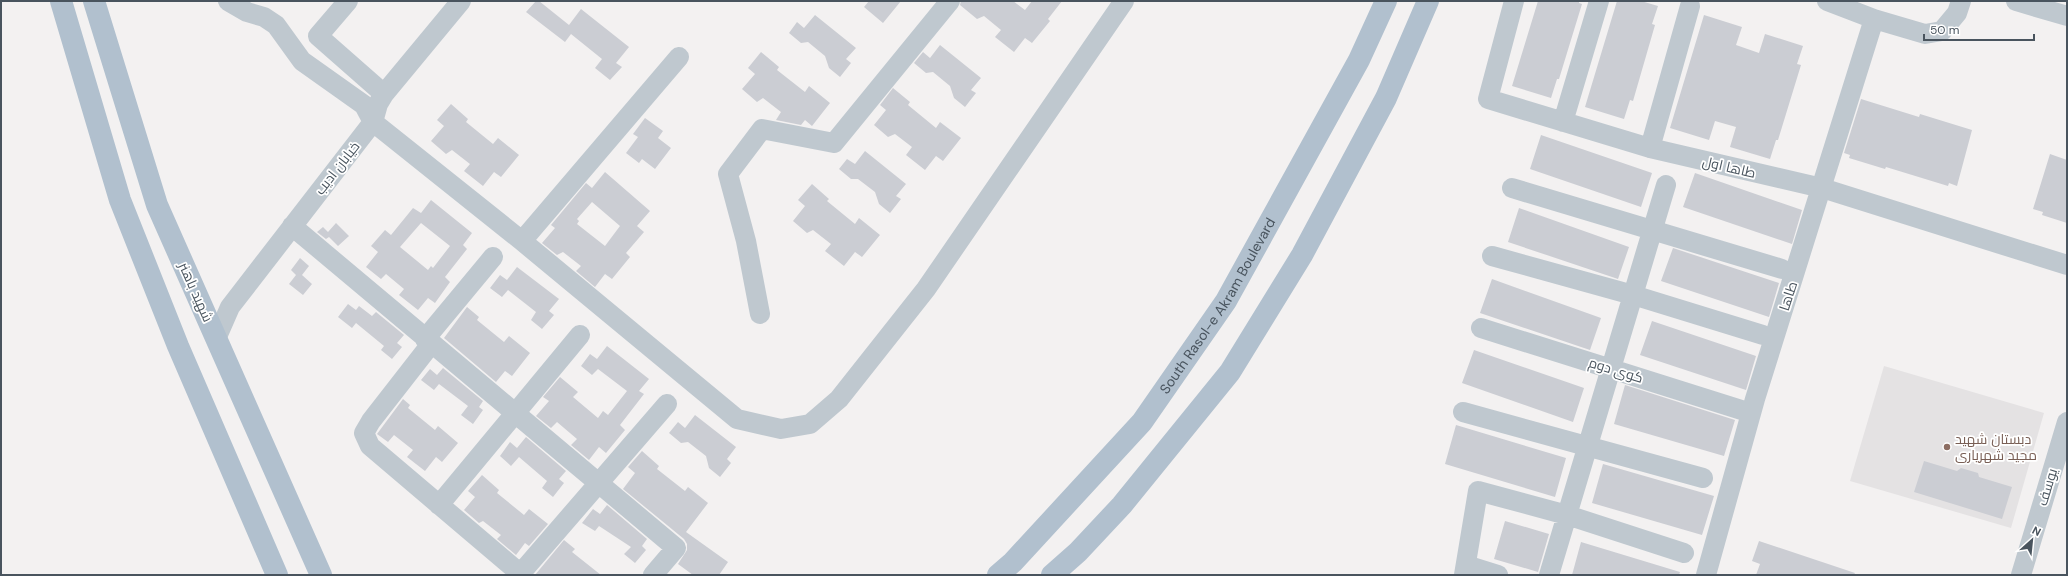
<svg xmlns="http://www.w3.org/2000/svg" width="2068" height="576" font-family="'DM Sans',Cairo,sans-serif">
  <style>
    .education { fill: #e4e2e3 }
    .building { fill: #cbcdd3; fill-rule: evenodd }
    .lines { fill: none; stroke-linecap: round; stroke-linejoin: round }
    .minor { stroke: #bfc8cf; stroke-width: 20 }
    .major { stroke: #b1c0ce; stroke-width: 22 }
    .education-dot { fill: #8d6e63; stroke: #fff; stroke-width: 1.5 }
    .labels { text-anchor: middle; stroke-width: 3.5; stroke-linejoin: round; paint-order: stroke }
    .street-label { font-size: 14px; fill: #49545e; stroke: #fff }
    .education-label { font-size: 14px; fill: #785e54; stroke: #fff; text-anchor: start }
  </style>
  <rect width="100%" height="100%" fill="#f3f1f1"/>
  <path class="education" d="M1884 366 2044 413 2011 528 1850 481Z"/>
  <path class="building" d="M536 1H539L569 25 581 9 629 47 616 63 622 67 610 80 595 68 602 59 571 34 565 42 526 12Z
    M869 1H901L883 23 864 7Z
    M961 1H1013L1025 10 1032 1H1062L1048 19 1050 21 1032 43 1025 38 1014 52 995 37 1001 30 984 16 977 19 960 5Z
    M1538 1H1579V3L1582 4 1559 79H1557L1551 98 1512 86Z
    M1617 1H1641L1658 6 1652 24 1655 25 1633 101 1630 100 1624 119 1585 107Z
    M815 15 856 48 846 59 851 63 840 77 829 68 825 56 808 42 801 43 789 33 797 22 804 28Z
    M1704 15 1742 27 1736 45 1759 53 1765 34 1803 46 1797 64 1801 65 1778 140H1776L1770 159 1730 147 1736 127 1715 121 1709 140 1670 128Z
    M940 45 981 78 971 90 976 93 965 107 954 98 950 86 933 72 926 73 914 63 923 52 930 58Z
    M761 52 779 67 777 70 805 92 809 86 830 103 812 126 805 120 801 125 776 120 781 112 763 98 757 102 742 89 755 74 748 68Z
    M893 88 910 102 908 105 936 128 940 122 961 138 943 161 936 156 925 170 906 155 912 147 895 134 888 137 874 125 886 110 880 105Z
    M1861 99 1919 117 1920 114 1972 130 1957 186 1949 183 1948 186 1886 167 1885 169 1849 158 1850 155 1844 153Z
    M451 104 468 119 466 122 493 144 498 138 519 155 501 177 494 172 483 186 464 171 470 164 452 150 446 154 431 141 444 126 437 120Z
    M645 118 663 131 658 138 671 148 655 169 642 159 639 163 626 153 638 137 633 134Z
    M1541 135 1652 173 1641 207 1530 169Z
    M865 151 906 184 896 196 901 199 890 213 879 204 875 192 858 179H851L839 169 847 159 855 164Z
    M2050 154 2067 160V223L2042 215 2043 212 2033 209Z
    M605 172 650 211 637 226 644 232 626 253 630 257 612 279 605 274 595 287 576 271 581 266 563 252 557 255 542 243 555 228 551 225 586 183 592 188ZM592 202 620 226 605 246 577 224 579 221 577 219Z
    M1695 173 1802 210 1792 244 1683 207Z
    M812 184 829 199 827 201 855 224 859 218 880 235 862 257 855 252 844 266 825 251 831 244 813 230 807 233 793 221 805 206 798 200Z
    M431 200 472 233 463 245 467 249 445 277 450 282 435 303 428 298 418 310 399 295 404 289 386 274 381 279 366 267 378 252 371 246 385 230 391 235 413 208 421 213ZM421 223 450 246 433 268 431 266 428 270 400 247Z
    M1519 208 1629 247 1618 279 1508 242Z
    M336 223 349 236 338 246 329 237 326 239 317 232 323 227 328 232Z
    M1673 248 1779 283 1769 317 1661 281Z
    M300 258 309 266 302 275 312 284 303 295 289 284 296 275 291 270Z
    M517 267 559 299 549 311 554 315 542 329 531 320 536 312 508 290 502 297 490 288 500 275 507 280Z
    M1492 279 1601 318 1590 350 1480 313Z
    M348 304 356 310 359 306 372 316 376 312 404 335 397 343 402 347 392 359 381 350 384 346 356 323 352 328 338 317Z
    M467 307 479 317 477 320 504 342 509 336 530 353 512 376 505 371 496 382 444 338Z
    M1652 321 1756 356 1746 390 1640 355Z
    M607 346 649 379 639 391 644 394 620 425 625 430 606 453 599 447 589 460 571 445 577 439 557 422 551 428 536 416 549 401 543 397 560 377 578 392 573 397 598 418 603 411 608 415 627 391 598 369 592 375 581 366 590 354 597 359Z
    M1474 350 1584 388 1573 422 1462 383Z
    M443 368 483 401 479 407 483 410 473 424 461 415 468 406 439 384 434 390 421 380 430 369 437 375Z
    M1625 385 1735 420 1724 456 1614 424Z
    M403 399 410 405 408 408 435 430 438 426 458 443 442 462 436 457 425 471 407 457 413 450 394 435 388 442 377 434Z
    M695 415 736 447 727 459 731 463 720 477 709 468 706 456 688 442 681 443 669 433 678 422 685 428Z
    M1456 425 1566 458 1555 497 1445 464Z
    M526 437 566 471 559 479 564 483 553 497 542 488 547 481 519 457 511 466 500 456 510 442 517 448Z
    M642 451 659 466 657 469 685 491 688 487 708 503 686 532 728 562 719 575H693L678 564 687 550V544L684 539 623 489 635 473 628 467Z
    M1924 461 1957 471 1961 468 1978 473 1979 477 2012 487 2002 519 1914 492Z
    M1603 464 1714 496 1702 535 1592 503Z
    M482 475 499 490 497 493 524 515 529 509 548 524 529 546 525 543 516 555 497 539 501 535 483 521 479 523 464 510 475 497 468 491Z
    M607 505 647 539 642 546 646 550 635 563 624 554 631 547 599 526 595 531 582 523 593 509 600 514Z
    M1505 521 1549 534 1538 572 1494 559Z
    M564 540 575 549 572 552 601 575H535Z
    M1759 541 1855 573 1854 575H1756L1760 564 1752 561Z
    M1581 542 1680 572 1679 575H1572Z"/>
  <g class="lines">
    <path class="minor" d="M228 1 247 12 264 17 276 25 302 61 364 105 373 122 522 241 737 419 781 429 810 424 839 399 926 289 1124 1
      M348 1 318 36 384 94
      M1514 1 1488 99 1650 148 1822 188 2067 265
      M1827 1 1874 19 1925 34 1942 31 1957 13 1961 1
      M2016 1 2067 16
      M1563 122 1599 1
      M1650 148 1690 6
      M1512 188 1782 269
      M292 226 676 548 653 575
      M522 241 679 57
      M1492 256 1633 295 1763 335
      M760 314 746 241 728 174 762 129 834 143 950 1
      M1481 328 1751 413
      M216 339 230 307 373 122 378 104 384 94 461 1
      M425 339 493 257
      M431 344 371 421 364 433 370 446 522 575
      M1463 412 1703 478
      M439 505 580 335
      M1466 565 1498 575
      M520 574 667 404
      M1464 575 1478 491 1567 515 1684 553
      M1549 575 1666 185
      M1706 575 1755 399 1874 19
      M2021 575 2067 422"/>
    <g class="major">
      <path d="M61 1 120 200 178 346 277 575"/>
      <path d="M94 1 157 205 321 575"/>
      <path id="s1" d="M998 575 1013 562 1142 422 1226 301 1359 60 1386 1"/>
      <path d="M1052 575 1078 552 1122 505 1230 372 1302 255 1386 98 1428 1"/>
    </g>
  </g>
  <circle class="education-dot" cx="1947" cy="447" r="4"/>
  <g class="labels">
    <g class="street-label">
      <text transform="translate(1729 167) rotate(13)" y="5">طاها اول</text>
      <text transform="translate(337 168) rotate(-52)" y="5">خیابان ادیب</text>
      <text transform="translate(196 292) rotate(66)" y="5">شهید باهنر</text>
      <text transform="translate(1788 296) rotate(-72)" y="5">طاها</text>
      <text dy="5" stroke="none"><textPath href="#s1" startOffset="349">South Rasol-e Akram Boulevard</textPath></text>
      <text transform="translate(1616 370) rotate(17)" y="5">کوی دوم</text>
      <text transform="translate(2047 487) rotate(-73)" y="5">یوسف</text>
    </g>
    <g class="education-label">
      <text x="1955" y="444">دبستان شهید<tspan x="1955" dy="16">مجید شهریاری</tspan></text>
    </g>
  </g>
  <rect width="2068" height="576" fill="none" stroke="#49545e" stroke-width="4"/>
  <g transform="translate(2032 540) rotate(27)" stroke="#ffffff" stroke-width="3" paint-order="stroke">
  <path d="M0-3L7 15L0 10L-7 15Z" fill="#49545e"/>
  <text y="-6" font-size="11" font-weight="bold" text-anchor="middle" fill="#49545e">N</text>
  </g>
  <path d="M1924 34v6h110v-6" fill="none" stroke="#49545e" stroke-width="2"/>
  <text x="1930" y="34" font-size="12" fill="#49545e" stroke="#ffffff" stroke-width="3" paint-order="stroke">50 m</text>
</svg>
